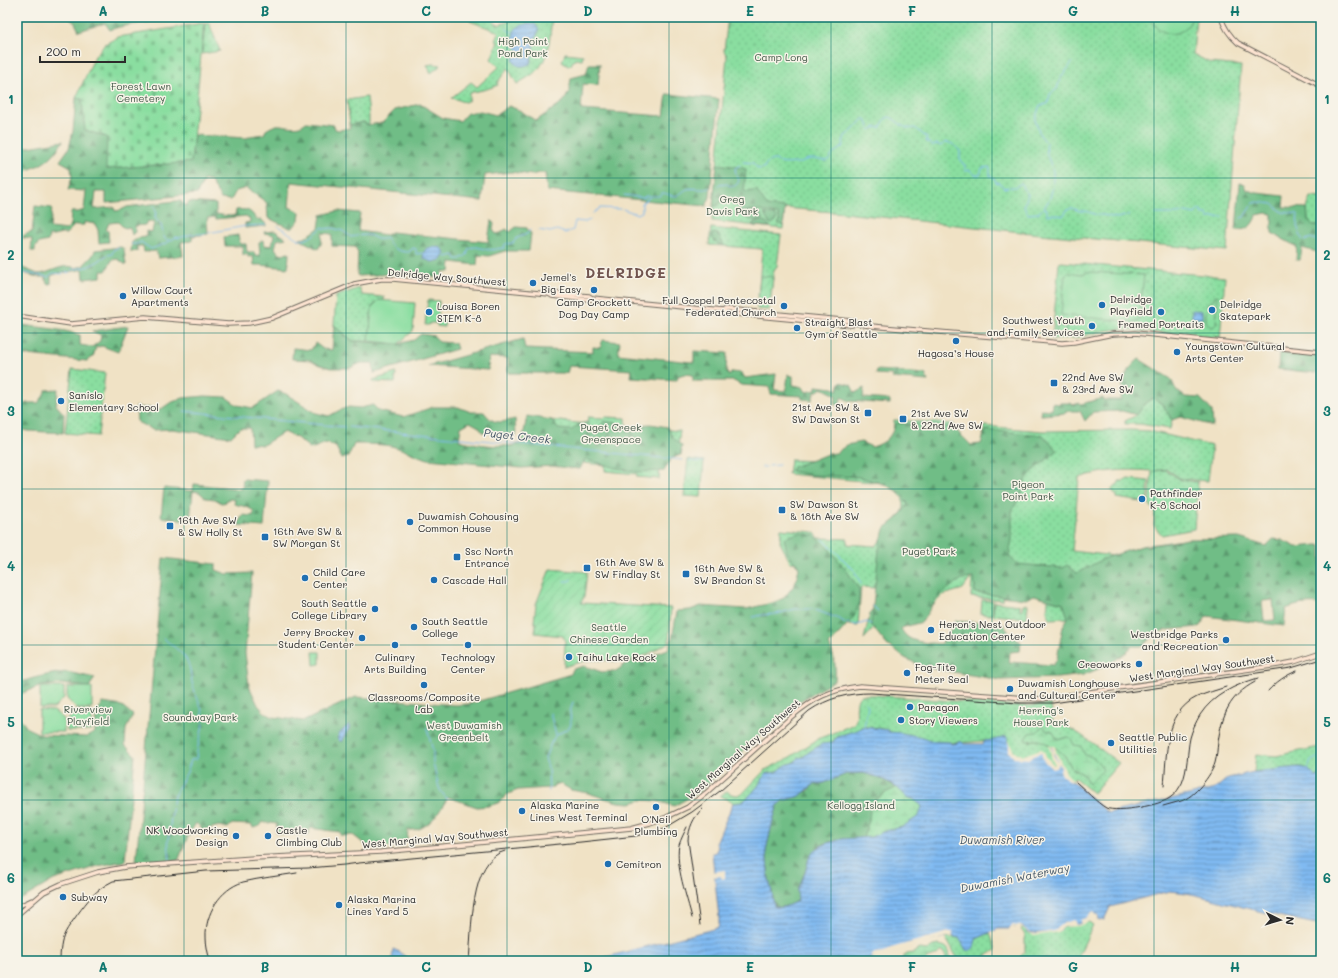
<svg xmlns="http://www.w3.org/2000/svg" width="1338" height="978" font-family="Mali,sans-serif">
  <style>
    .grass { fill: url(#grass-dots); stroke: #5a8466; fill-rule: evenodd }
    .forest { fill: url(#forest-firs); stroke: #4d7458; fill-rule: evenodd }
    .wetland { fill: url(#wetland-marsh); stroke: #5a8466; fill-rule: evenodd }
    .cemetery { fill: url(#cemetery-stones); stroke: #5a8466 }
    .garden { fill: url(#garden-furrows); stroke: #5a8466 }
    .pitch { fill: #8adea0; stroke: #5a8466 }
    .water { fill: url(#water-rules); stroke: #56728e; fill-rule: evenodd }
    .pier { fill: #f0e2c5 }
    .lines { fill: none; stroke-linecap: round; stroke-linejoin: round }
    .stream { stroke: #80baf1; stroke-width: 1 }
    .secondary-casing { stroke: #706b61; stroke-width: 5.5 }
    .secondary { stroke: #fde4d1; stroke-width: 3.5 }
    .rail { stroke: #2b2b2b; stroke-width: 1 }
    .grid { fill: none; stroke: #0f766e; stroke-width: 1; stroke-opacity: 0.55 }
    .poi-dot { fill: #1f6fb2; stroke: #f7f3e8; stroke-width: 1.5 }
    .labels { text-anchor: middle; stroke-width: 3; stroke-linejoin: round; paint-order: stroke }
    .park-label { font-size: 10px; fill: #435848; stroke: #f7f3e8 }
    .street-label { font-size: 10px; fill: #2b2b2b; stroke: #f7f3e8 }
    .poi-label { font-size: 10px; fill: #2b2b2b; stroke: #f7f3e8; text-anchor: start }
    .water-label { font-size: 11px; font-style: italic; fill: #445666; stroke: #f7f3e8 }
    .district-label { font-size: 14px; font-weight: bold; letter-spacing: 1px; fill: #71544f; stroke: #f7f3e8 }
    .neatline { fill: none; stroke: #0f766e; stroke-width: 1.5 }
    .grid-label { font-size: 13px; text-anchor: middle; font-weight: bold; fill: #0f766e }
  </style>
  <defs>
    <pattern id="grass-dots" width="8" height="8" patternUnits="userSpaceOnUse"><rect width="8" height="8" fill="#8adea0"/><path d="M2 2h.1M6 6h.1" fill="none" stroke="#77bf8a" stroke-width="1.8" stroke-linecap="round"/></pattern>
    <pattern id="forest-firs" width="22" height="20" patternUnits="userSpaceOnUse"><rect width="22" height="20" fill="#6fbd86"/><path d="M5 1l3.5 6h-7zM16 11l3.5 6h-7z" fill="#5b9a6e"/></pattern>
    <pattern id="wetland-marsh" width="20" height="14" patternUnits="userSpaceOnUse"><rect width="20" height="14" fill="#8adea0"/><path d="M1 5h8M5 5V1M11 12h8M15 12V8" fill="none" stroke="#77bf8a"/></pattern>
    <pattern id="cemetery-stones" width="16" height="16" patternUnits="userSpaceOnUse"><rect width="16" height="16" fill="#8adea0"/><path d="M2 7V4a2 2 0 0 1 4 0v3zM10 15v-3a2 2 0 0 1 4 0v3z" fill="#77bf8a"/></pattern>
    <pattern id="garden-furrows" width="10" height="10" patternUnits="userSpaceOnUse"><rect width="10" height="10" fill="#8adea0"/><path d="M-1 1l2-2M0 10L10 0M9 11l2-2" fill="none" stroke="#77bf8a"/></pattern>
    <pattern id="water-rules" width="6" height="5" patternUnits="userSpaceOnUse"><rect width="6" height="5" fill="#80baf1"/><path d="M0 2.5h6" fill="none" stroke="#6997c3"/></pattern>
  </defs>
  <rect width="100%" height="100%" fill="#f7f3e8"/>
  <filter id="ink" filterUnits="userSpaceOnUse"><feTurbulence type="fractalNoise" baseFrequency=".025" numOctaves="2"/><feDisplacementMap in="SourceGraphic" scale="8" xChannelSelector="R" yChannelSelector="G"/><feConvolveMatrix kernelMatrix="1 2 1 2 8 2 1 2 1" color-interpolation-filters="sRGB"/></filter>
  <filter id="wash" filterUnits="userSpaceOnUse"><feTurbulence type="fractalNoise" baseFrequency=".012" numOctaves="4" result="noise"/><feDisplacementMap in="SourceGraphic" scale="16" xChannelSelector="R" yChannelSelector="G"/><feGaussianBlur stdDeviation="0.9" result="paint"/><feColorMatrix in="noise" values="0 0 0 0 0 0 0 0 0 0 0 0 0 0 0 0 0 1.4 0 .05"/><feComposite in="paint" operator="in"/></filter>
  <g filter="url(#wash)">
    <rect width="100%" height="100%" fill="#f0e2c5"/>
    <path class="grass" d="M120 17H159L160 20 131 25 129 20 120 18Z
      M471 17H490L496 24 499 25 520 17H552C550 33 550 53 540 67 535 74 525 79 517 84L508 68 497 83 498 85 487 89 469 93V100L465 102 460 101 459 100 451 98 471 82 477 87 499 67 491 59 498 42 496 41 499 32 470 21Z
      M728 17H1196L1193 54 1210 63 1241 66 1227 251 1040 234 844 213 785 208 783 229 712 221 727 56 724 51Z
      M209 23 220 51 202 54 205 24Z
      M565 53 583 55 582 60 575 59 574 61H573L571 65 568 66 562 62Z
      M433 64 441 65 431 73 427 65Z
      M367 97 369 116V125L364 122 350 125 347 100Z
      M1311 197 1321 198V225H1313L1308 220 1307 208Z
      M711 228 781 235 777 266 774 270 769 310 757 309 762 249 709 245Z
      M1061 262 1225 277 1220 338 1118 329 1104 331 1075 338 1052 339 1059 263Z
      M360 288V292L362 293 361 295 384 297V301L379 300 372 307 369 341H353L334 325 336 296Z
      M428 300 439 301 438 319 445 320 444 327 437 326V323H430L429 325H425Z
      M72 369 105 373 98 436 65 433Z
      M396 373 395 383 373 382V380Z
      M1153 398 1162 404 1172 420 1170 429 1140 424H1125V421L1137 415 1145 403Z
      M588 417 604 418 605 417 626 418V426L680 431 678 448 682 451 681 455 538 441 540 419 587 424Z
      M894 420 954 424C958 439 970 444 982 453L984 426 1042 431 1130 430 1150 431 1212 446 1208 481 1181 479 1167 469 1154 471 1166 470 1181 480 1198 482 1194 529 1162 535 1154 526 1155 512 1149 503 1152 471C1126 469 1103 470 1079 478L1072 551 1115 556 1142 546 1182 540 1172 582 1005 567 1003 600 971 597 972 576 963 589 943 595 929 609 888 613 864 639 870 614 878 601 899 590 861 587 858 626 848 625 849 620 819 565 790 562 780 542 781 529 814 532 819 538 848 539 847 544 876 546 903 511 904 506V503L902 497 892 487 883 483 788 474 790 460 819 461 892 447Z
      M585 452 661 459 659 479 637 477V474L605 471V465L584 463Z
      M688 459 704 461 701 497 684 496Z
      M1128 479 1149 481 1147 503 1117 498V496L1111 489 1119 483V481H1124Z
      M1048 599 1063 603 1069 618 1050 619 1047 611Z
      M982 600 993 601 992 615 981 614Z
      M994 602 1020 605V610H1022L1023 604H1028L1027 618 993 615Z
      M861 695H874L1019 706 1051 704 1053 722C1067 721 1106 754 1119 763L1093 793 1075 778 1072 781 1057 764 1056 766 1030 755 1019 756 994 740 959 743 943 742 929 740 902 733H895L889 732 888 730C882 729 868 726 863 727 861 728 859 730 857 731 849 733 836 734 832 743L824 744 777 772 765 774C764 780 749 798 743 801 740 803 737 803 733 803L730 800 720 796 727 791C731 795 737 796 742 794L765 770 787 759 818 739 854 724C860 715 852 703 861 695ZM1045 729 1047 731H1052L1058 741 1068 737 1074 745 1085 755 1089 784 1083 774 1072 768 1065 756 1058 749 1051 747 1045 742 1039 740H1035L1029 742Z
      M1321 745V776L1316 777 1308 769 1299 767 1254 772 1256 754 1276 756 1319 747Z
      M1089 922 1093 925 1076 961 1028 958 1024 961H1016L1025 952V934L1021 930 1023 927H1064Z
      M990 933 996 950 978 961H959L945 937 976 939Z"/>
    <path class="forest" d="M68 17H120V18L129 20 131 25 119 27 110 30 105 23 79 31 75 23Z
      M589 64H600L598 85 583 84 581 110 664 116 667 94 719 99 710 197 706 206 547 191 545 173H540L532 175 511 172 485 175 482 201 291 182 289 207 300 212 299 220 292 229 268 218 267 205 266 202 246 188 236 191 231 200 221 199 210 180H204L197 194 106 203V192H96L94 209 114 207 115 211 121 210 127 207 175 201H181L186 206 189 202 216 204V214C223 215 229 217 235 215L236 210C246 209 250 209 256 219L262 220 266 224V226L245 228V223L250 222V219L246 216 216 219 215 217 207 218 208 234 192 236V241L181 242 183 256 158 258 156 251 144 252 143 246H137V251L131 252 132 242 138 238 146 237V231L152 232 154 223 147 221 145 225 135 226V232L132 235 130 227 124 228 118 222 109 223 106 230 108 231 109 242 99 243 98 230 95 224 84 222V225H75L66 234C59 233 56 237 49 236L48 241 39 243 35 248V251H31L32 239 23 238 24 235 32 232 35 206 52 208 50 228 66 230 70 226 71 212H78L84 210 86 191 68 190 72 178 71 167 60 161 69 148 73 131 76 98 82 99 85 130 107 137V169L191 162 194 135 247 138 250 136 264 134 266 130C269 128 273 126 276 125 286 124 297 131 306 122L334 125 335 129 339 130 350 128V125L364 122 367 125 382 123 395 110 420 104 443 118 460 121 467 113 480 111 496 115 509 106 521 111 536 121 564 101 569 92 571 78 586 74Z
      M63 141C49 164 40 165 17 174V149Z
      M717 164 733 166 746 169 744 191 749 192 756 190 767 206 785 208 783 226 778 223 780 221 778 214 753 210 741 212C737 202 723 195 717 206H713Z
      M1240 183 1245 184 1247 190 1257 193 1284 196 1283 207 1307 208 1308 220 1313 225H1321V253L1302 248 1300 260H1296L1297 247 1272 233V214L1266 213 1257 215C1251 226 1250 230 1236 230Z
      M338 211 360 213 358 231 387 235 391 232 488 242 491 220 494 224 493 230 496 234 501 233 506 229 510 232 516 227 527 228 529 232 531 233 529 251H505L489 256 478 255 477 265 451 262 450 272 443 271 442 278 390 274 359 276 357 275 358 252 355 247 332 246V234L322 233 321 244 318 249 299 239 305 238 319 228 321 215Z
      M747 212C755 211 760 212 764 219 756 222 748 220 742 214Z
      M764 214 775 215 777 220 772 224 769 223Z
      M765 221 770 227 753 226 752 225 754 222Z
      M275 231 286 238 277 240 275 248 279 254 289 253 288 268 260 265H254L253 256 248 257V254L243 255V246H225L224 237 238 235 240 244H246L247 252H254L255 256 260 255 259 242 263 240 264 245 272 246 274 235 264 233V232Z
      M714 233 718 234 724 245 718 244 712 238V234Z
      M121 247 123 248 124 250 126 265 118 259 112 260 106 271H101V277L84 279 83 269C74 272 57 272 51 276V284H47L45 277C38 278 25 274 17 270V266C21 267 35 273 38 274 50 274 63 262 75 268L83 266C87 260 93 258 95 250Z
      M17 324C38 328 60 328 80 335V345L92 347 100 341 101 335 92 331 128 326 118 352 102 346 96 347 93 357 87 361 17 354Z
      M334 325 353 341 398 344 414 340 421 334 434 336 439 342 455 343 457 349 374 373 373 363H361L350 368H331L318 364 311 360 292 359 293 348 311 350 315 343 323 349 332 350Z
      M523 339 525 349 593 352V347L601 348 602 340 620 342 618 354 691 362H694V351L727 353 726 371 729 376 732 372 742 373 745 378 776 374 774 390 786 391 788 375 793 376V385L803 387 806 392 816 390V386L833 388 838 390 840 382 851 385 855 393 864 388 863 398 890 400V404L850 401 841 397 840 405H835L836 395 822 388 814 393 812 400 802 399V396L771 394 769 387 741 385 734 381H693V375L684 374 678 376 677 380 631 377 632 370 569 366 567 373H508V358L489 357 488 370 428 366Z
      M1279 353 1318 356 1317 373 1278 369Z
      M1139 359 1171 379 1176 390 1185 397 1200 398 1212 411 1213 426 1180 417 1172 420 1162 404 1153 398 1145 403 1137 415 1122 411 1093 412 1085 421 1080 411H1066V413L1041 415 1042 409 1052 410V403L1058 404 1059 403H1071L1073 405 1080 403 1081 404 1103 398V400H1121C1122 382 1125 371 1139 359Z
      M877 370 925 374 928 381 892 378V375L876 374Z
      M58 389 56 405 64 414 63 433 29 431 17 429V407L27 403H38L42 398 46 390Z
      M278 391 286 394 316 413 329 416 340 410 349 407 361 408 373 405 379 411 403 417 433 407H458L471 412H484C494 426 501 422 515 419L516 435H502L482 432 479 427 470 422 461 427 459 440C475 445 505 448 520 444L523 437 527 416 552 420 558 429 572 430 579 424 587 422 595 434 604 421 620 424 628 432C645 422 647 423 667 427L673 438 682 446 680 455 671 459 664 471 637 472 616 468 585 459 580 469 551 466 522 468 428 459C416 456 406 450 395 447 385 444 365 444 354 444L348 457 342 459 336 447 326 443 311 449 297 438 284 432 263 445 251 444 250 428H240L231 437 172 429 153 430 137 422 136 407 161 409 170 403 183 398 205 396 226 397 237 405 253 408Z
      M896 423 953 427 971 445 981 444 986 430 1043 435 1057 451 1036 468 1025 480 1022 493 1012 511V539L1009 556 1017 564 1063 568 1067 565 1077 573 1105 558 1142 546 1170 543 1187 539 1239 538 1266 546 1273 539 1282 540 1296 547 1318 545 1321 546V604C1310 603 1296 604 1286 609L1284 626 1207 616 1199 627 1166 630 1154 634 1143 646H1132L1126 653 1106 666 1083 675 1057 678 1001 680 923 667 905 658 887 645 871 625 879 549 884 529 898 518 908 505 902 494 884 484 859 477 810 475 791 471 793 467 815 459 827 454 836 453 847 445 861 442 872 447C886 443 891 437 896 423ZM974 578 975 593 1026 599 1034 595 1063 603 1068 618 1063 626 1057 659 1053 665 1009 662 1010 652 1020 651 1021 642 1010 634 1003 624 955 621 948 635 941 644C926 642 907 644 901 628L922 622 934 602 946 590 962 579ZM1273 600 1275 620 1264 621 1262 601Z
      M243 479 268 481 264 527 238 525 242 515 253 516 254 511 247 507 234 504 235 500 230 499 226 500V502L222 503 215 499 206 498 199 492 193 491 194 484 242 489Z
      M164 488 193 491 190 520 161 517Z
      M799 533 814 535 830 550 847 571 859 589V603L854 617 829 645C835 657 836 667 835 680L809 696 794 704 699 792 674 806 657 801 641 800 631 803 618 802 604 798 588 793 571 790 561 784 549 788 518 790 508 794 498 803 488 806 477 807 448 797C441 809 434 822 421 828 417 830 412 830 408 830L407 841 399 846 384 848 367 846 353 835 342 836 340 832 310 828 308 835 280 834 276 833 277 824 263 822 260 826 253 828 252 825 232 824 228 828 219 826 203 830 196 823 188 836 178 861 136 862 163 558 216 564V570L227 574 252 573 245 653 249 686 258 705 264 712 273 717 304 721 356 697 456 705 469 704 571 674 573 669 584 666 602 672 616 671 627 663 642 659 668 649 672 639 677 611 690 610 701 606 746 609 772 603 784 598 795 584 799 568 787 552 784 538Z
      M67 672 95 678 89 687 62 684 42 686 17 695V684C33 677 49 674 67 672Z
      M103 703 122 706 133 715 126 729 125 745 135 755 125 861 98 866 54 880 17 902V714L27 728 42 735 87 737 95 732 96 713Z
      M863 773C876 776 886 780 897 788L885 793 875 800 870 810 869 821 863 838 842 839 809 858 798 901C790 904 782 910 774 906L772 892 769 880 766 850 773 820 778 805 782 801 808 791 813 785 824 783 846 774Z"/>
    <path class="wetland" d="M1043 726 1047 731H1052L1058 740 1068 737 1071 738 1074 745 1081 746 1085 755C1095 757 1098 761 1103 770L1089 784 1083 774 1072 768 1065 756 1056 748 1051 747 1048 744 1039 740 1026 741 1025 739 1029 733 1037 732Z
      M844 764 960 789 808 893 785 915 767 906 760 849 770 806ZM863 773C876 776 886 780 896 788L885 793 867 807 870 810 869 821 863 838C845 839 820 838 810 857 807 862 807 869 804 874 800 885 797 889 798 901 790 904 782 910 774 906L772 892 769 880 766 850 773 820 778 805 782 801 800 796 813 785 824 783 846 774Z
      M938 945C949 946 950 951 950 961H945L946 955 943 951C939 952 939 954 935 956 931 958 928 957 925 961L910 960 903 961V957L907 954 913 953 919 949 927 950 933 946Z"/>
    <path class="cemetery" d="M204 23 191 162 106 169 107 137 85 130 82 99 76 98 95 56 105 44 118 37Z"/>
    <path class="garden" d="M760 276 773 277 770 305 758 304Z
      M550 569 587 572 584 597 581 603 671 608 669 642C656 650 641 659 626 661 614 662 603 659 592 660 583 661 572 664 564 667L565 641 563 636 535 633 536 623 534 622 536 604Z"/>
    <path class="pitch" d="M1151 17H1192C1186 39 1158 39 1151 17Z
      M1087 272 1144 275 1139 320 1137 322 1061 315 1065 275 1068 273 1083 274Z
      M1218 295 1216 324 1213 327C1202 326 1207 312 1207 304L1209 302 1213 301 1215 296Z
      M379 300 415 303 413 331 398 344 369 341 372 307Z
      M1057 326 1066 327 1065 334 1056 333Z
      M313 652H320V664L314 665Z
      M41 687H64V698L54 708H40V688Z
      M67 687H91L92 688V708L90 709H77L67 699Z
      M39 710 54 711 64 719V732H39Z
      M77 711H92V731H67V720Z"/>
    <path class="water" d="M527 24H535L539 30 534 41 532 57 530 64C523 67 515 68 513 59L520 53 513 44C513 31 513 27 527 24Z
      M433 247H439L443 249 445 253 441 260 432 262 424 259 423 253 427 248Z
      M1192 310 1202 311V319L1192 318Z
      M348 725H350V727L341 742 337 738 340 733Z
      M863 727 888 730 889 732 902 733 922 737 933 741 950 742 951 744 959 743 960 741H961L964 744H983L984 741 994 740 1006 736C1010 741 1009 746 1012 751 1017 761 1034 753 1042 750L1045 757 1053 766 1057 765 1051 747 1054 748V751L1064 774 1108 813 1215 789 1228 778 1254 772 1299 767 1308 769 1316 777 1321 776V925C1291 919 1261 912 1231 904 1211 899 1190 892 1169 891L1110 907 1104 920 1099 921 1098 914 1090 915 1088 920 1079 924 1064 927 1059 931 1035 934 1027 932 1023 927H1010L1009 929H998L976 939C975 945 974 952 966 950L959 938 953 936 945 937 872 958 868 961H591L717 928 719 925V918L712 853H715L718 847 716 843 733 803C737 803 740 803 743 801 749 798 764 780 765 774L777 772 786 765 795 762 798 758 803 757 809 752 822 744 832 743C838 732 854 734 863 727ZM863 773C880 777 897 784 907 798L913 799 922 806 919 816 902 827 885 831 871 837 842 839 831 842 821 846 814 851 809 858 805 873 797 890 798 901C790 904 782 910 774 906L772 892 769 880 766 850 773 820 778 805 782 801 800 796 813 785 824 783 846 774Z
      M393 949 400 952 410 961H392Z"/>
    <path class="pier" d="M1009 740 1013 750 1017 754 1025 755 1041 749 1044 751 1046 757 1054 765 1055 764 1052 759 1049 746H1051L1054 756 1058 762 1053 751 1052 746H1055L1056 752 1066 773 1073 780 1071 782 1062 775 1060 771 1061 768 1059 763 1057 768 1053 769 1050 767 1043 760 1041 752 1029 759 1014 758 1009 752Z
      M725 870V878L722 879 721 876 712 877V872Z
      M1093 912 1095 913V916L1090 917 1089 921 1079 926 1064 927 1058 932 1034 936 1021 927 1020 929 1014 927 1009 931V929L1012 925 1021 926 1031 933 1036 934 1053 931 1055 930 1064 923 1070 921 1074 920 1076 925 1080 924 1082 922 1080 920 1086 918 1089 914Z
      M949 932H953L952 939 951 937H945L924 944 890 954 886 956 873 958 871 956 875 953 884 952 891 948Z"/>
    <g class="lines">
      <path class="stream" d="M506 28 509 31 513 32
        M743 162 753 163 758 169 764 168C766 162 770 160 776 160 782 167 794 162 802 163 807 156 818 160 827 161 830 159 831 156 833 154 837 150 841 149 844 145L843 142 845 136 852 131 863 119H866L870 130 877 127 880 128 886 118 890 117C901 123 903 130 915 128 920 131 922 135 927 137L926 141 933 146 937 144 941 146C947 138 955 145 960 151V159L962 161V163L965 165V171L970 170 975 175H980L982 168 989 167 990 168V177L995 179 996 183 999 182 1004 188 1008 187
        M1053 184V171L1047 155 1046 142 1040 135 1035 120 1040 105 1048 104 1050 94 1057 89 1060 79 1072 63
        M718 185 727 184C732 188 737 187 739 180L736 174 735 168 740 165
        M1010 187H1015L1021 183 1023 185 1022 187 1028 194 1024 207 1028 214 1038 213 1044 208 1047 209V215L1053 214 1063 216 1067 210 1072 208 1080 211H1086L1097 215H1103L1117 218 1129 215
        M624 195 644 198 645 196H659L662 193C667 193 671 196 675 196 680 195 683 191 687 189 695 187 703 191 710 188
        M154 206 156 211 155 218 161 225 164 237 166 240H170
        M1044 208 1050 198 1053 186
        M623 209 637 214 642 212V203L650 197
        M593 213 600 208 620 209
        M1155 214H1178L1185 212 1195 214 1199 209 1203 214H1207L1208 218 1223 217
        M1241 218 1244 217 1251 206 1254 203 1258 202 1273 204 1282 212 1298 214 1297 226 1302 239 1304 241 1311 238 1315 240H1321
        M278 226 298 239C308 243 316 232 323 227L325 229 332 228 343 231 351 237C355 236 367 234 371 236 373 237 375 238 377 239 381 240 384 238 387 239 391 249 399 252 409 252L413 248 416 249V254L423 253
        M539 230 550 232 557 230 565 233 573 230 575 221 585 222 590 220
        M131 244H137L141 242 151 249 167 243 176 237 179 238 192 234H202L246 226 266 225
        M445 253 446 257 454 255 456 259H460L467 255 469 248 476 247 489 250 504 248 505 244 513 243 517 238 527 234 530 230
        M17 268 25 273 48 277 53 273 62 274 70 272 74 269 87 267 97 262 107 255 112 254 114 249 119 248
        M184 411 345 427
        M349 427 683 460
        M689 461 704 462
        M769 466 779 465
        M762 467H766
        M823 539 854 570
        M855 572 861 584
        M564 581H570L571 579
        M873 606 878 611
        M753 617 762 615 776 614 795 609H813L839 619 846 623 857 625 867 622 871 624
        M163 638C169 643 183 653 186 659 192 668 190 680 194 689 197 699 203 708 203 719 203 733 197 745 196 759L191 760 187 772 174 796 168 841 170 861
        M550 713 556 735
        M864 727 868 706 866 703
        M427 728 433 751V763L438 784 440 790 447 799
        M1308 769 1311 761 1321 756
        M549 791 548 767 545 758 551 743 555 736 570 727 571 723 570 712 573 702"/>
    </g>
  </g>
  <g filter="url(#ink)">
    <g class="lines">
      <g class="secondary-casing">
        <path id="secondary" d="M1221 17C1224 27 1230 36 1238 43L1321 86
          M549 294 552 296 589 300 592 298
          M723 311 726 313 852 325 855 323
          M17 316 71 324 145 317 228 324 249 323 272 318 354 284 381 279H393L549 294 552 293 589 296 592 298 713 310 723 311 726 309 852 321 855 323 871 326 1062 343 1074 342 1113 334 1135 333 1321 352
          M17 907 32 900
          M17 915 44 892 61 884 98 872 125 867 254 858 381 852 612 830 631 828 650 823 667 817 688 807 706 793 790 718C814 698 829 690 860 686L1041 699 1278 665 1294 662 1321 653"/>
      </g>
      <use href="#secondary" class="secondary"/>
      <path class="rail" d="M1268 691C1276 682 1286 675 1297 671
        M1076 782C1085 790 1096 802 1106 808 1117 813 1163 805 1171 797 1176 794 1179 788 1182 783 1188 769 1187 752 1190 738 1192 730 1196 722 1200 715 1213 695 1235 685 1258 678
        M1164 786C1167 755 1164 713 1197 697 1206 693 1217 690 1226 687
        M1163 806C1169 804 1175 803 1181 801 1194 797 1211 776 1215 763 1217 756 1217 749 1218 742 1222 715 1229 696 1255 682
        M687 827C684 833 681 839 679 845 675 866 687 897 692 918
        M700 925 688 840C689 828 693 818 702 809
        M60 961C60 952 61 941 65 933 68 927 73 921 77 915 88 900 95 890 113 881L206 871 308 868 344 865 359 863 581 842 636 836 665 828 692 812 720 791 809 711C828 698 848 693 871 693L1019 703H1053L1291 668 1321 659
        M210 961C208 953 206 945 206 937 205 914 220 889 243 882 260 878 279 876 297 873
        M469 961C472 933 469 859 505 851"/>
    </g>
  </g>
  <path class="grid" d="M184 17V961M346 17V961M507 17V961M669 17V961M831 17V961M992 17V961M1154 17V961M17 178H1321M17 333H1321M17 489H1321M17 645H1321M17 800H1321"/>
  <g class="poi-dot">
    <circle cx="533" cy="283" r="4"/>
    <circle cx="594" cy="290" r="4"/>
    <circle cx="123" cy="296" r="4"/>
    <circle cx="1102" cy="305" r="4"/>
    <circle cx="784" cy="306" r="4"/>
    <circle cx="1212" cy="310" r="4"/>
    <circle cx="429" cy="312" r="4"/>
    <circle cx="1161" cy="312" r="4"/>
    <circle cx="1092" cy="326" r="4"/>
    <circle cx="797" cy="328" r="4"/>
    <circle cx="956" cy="341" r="4"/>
    <circle cx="1177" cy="352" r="4"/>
    <rect x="1050" y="379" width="8" height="8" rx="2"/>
    <circle cx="61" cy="401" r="4"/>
    <rect x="864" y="409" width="8" height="8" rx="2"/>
    <rect x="899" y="415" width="8" height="8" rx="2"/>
    <circle cx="1142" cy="499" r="4"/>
    <rect x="778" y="506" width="8" height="8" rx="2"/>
    <circle cx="410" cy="522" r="4"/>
    <rect x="166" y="522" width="8" height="8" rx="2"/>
    <rect x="261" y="533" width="8" height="8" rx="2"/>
    <rect x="453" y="553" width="8" height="8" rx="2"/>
    <rect x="583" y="564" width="8" height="8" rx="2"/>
    <rect x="682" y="570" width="8" height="8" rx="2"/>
    <circle cx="305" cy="578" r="4"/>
    <circle cx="434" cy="580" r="4"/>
    <circle cx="375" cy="609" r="4"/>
    <circle cx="414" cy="627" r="4"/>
    <circle cx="931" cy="630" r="4"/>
    <circle cx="362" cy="638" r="4"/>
    <circle cx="1226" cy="640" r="4"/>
    <circle cx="395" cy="645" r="4"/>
    <circle cx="468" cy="645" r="4"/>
    <circle cx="569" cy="657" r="4"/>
    <circle cx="1139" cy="664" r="4"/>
    <circle cx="907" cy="673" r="4"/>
    <circle cx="424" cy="685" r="4"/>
    <circle cx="1010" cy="689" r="4"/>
    <circle cx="910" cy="707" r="4"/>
    <circle cx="901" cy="720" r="4"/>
    <circle cx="1111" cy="743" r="4"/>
    <circle cx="656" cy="807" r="4"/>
    <circle cx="522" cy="811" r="4"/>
    <circle cx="236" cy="836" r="4"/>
    <circle cx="268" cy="836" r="4"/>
    <circle cx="608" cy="864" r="4"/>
    <circle cx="63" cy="897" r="4"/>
    <circle cx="339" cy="905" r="4"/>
  </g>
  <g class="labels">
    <g class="park-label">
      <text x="523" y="45">High Point<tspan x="523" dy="12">Pond Park</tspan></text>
      <text x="781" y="61">Camp Long</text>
      <text x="141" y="90">Forest Lawn<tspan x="141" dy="12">Cemetery</tspan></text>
      <text x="732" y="203">Greg<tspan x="732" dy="12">Davis Park</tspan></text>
      <text x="611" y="431">Puget Creek<tspan x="611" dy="12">Greenspace</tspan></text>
      <text x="1028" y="488">Pigeon<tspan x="1028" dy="12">Point Park</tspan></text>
      <text x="929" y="555">Puget Park</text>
      <text x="609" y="631">Seattle<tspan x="609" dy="12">Chinese Garden</tspan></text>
      <text x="88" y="713">Riverview<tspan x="88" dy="12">Playfield</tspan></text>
      <text x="1041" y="714">Herring's<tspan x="1041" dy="12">House Park</tspan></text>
      <text x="200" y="721">Soundway Park</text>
      <text x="464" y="729">West Duwamish<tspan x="464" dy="12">Greenbelt</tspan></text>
      <text x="861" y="809">Kellogg Island</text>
    </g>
    <g class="street-label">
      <text transform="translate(447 277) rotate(5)" y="4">Delridge Way Southwest</text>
      <text transform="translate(1202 668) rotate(-8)" y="4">West Marginal Way Southwest</text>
      <text transform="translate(743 749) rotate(-41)" y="4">West Marginal Way Southwest</text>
      <text transform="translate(435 838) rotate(-5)" y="4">West Marginal Way Southwest</text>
    </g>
    <g class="poi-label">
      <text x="541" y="281">Jemel's<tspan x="541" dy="12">Big Easy</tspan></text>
      <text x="131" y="294">Willow Court<tspan x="131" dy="12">Apartments</tspan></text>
      <text x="1110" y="303">Delridge<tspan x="1110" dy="12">Playfield</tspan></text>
      <text x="776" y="304" text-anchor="end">Full Gospel Pentecostal<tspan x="776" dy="12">Federated Church</tspan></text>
      <text x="594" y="306" text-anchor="middle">Camp Crockett<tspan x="594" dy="12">Dog Day Camp</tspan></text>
      <text x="1220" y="308">Delridge<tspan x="1220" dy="12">Skatepark</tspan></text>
      <text x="437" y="310">Louisa Boren<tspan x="437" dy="12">STEM K-8</tspan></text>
      <text x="1084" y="324" text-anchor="end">Southwest Youth<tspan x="1084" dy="12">and Family Services</tspan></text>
      <text x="805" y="326">Straight Blast<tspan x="805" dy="12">Gym of Seattle</tspan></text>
      <text x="1161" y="328" text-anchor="middle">Framed Portraits</text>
      <text x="1185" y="350">Youngstown Cultural<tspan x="1185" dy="12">Arts Center</tspan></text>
      <text x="956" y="357" text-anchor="middle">Hagosa’s House</text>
      <text x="1062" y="381">22nd Ave SW<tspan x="1062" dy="12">&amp; 23rd Ave SW</tspan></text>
      <text x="69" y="399">Sanislo<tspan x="69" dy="12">Elementary School</tspan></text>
      <text x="860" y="411" text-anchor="end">21st Ave SW &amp;<tspan x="860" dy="12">SW Dawson St</tspan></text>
      <text x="911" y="417">21st Ave SW<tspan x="911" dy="12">&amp; 22nd Ave SW</tspan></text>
      <text x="1150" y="497">Pathfinder<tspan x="1150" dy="12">K-8 School</tspan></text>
      <text x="790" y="508">SW Dawson St<tspan x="790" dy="12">&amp; 18th Ave SW</tspan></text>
      <text x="418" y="520">Duwamish Cohousing<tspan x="418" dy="12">Common House</tspan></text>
      <text x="178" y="524">16th Ave SW<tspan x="178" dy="12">&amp; SW Holly St</tspan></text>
      <text x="273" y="535">16th Ave SW &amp;<tspan x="273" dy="12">SW Morgan St</tspan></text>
      <text x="465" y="555">Ssc North<tspan x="465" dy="12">Entrance</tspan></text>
      <text x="595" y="566">16th Ave SW &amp;<tspan x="595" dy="12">SW Findlay St</tspan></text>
      <text x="694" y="572">16th Ave SW &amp;<tspan x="694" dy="12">SW Brandon St</tspan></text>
      <text x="313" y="576">Child Care<tspan x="313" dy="12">Center</tspan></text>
      <text x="442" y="584">Cascade Hall</text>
      <text x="367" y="607" text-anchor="end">South Seattle<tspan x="367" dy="12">College Library</tspan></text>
      <text x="422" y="625">South Seattle<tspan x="422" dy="12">College</tspan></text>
      <text x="939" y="628">Heron's Nest Outdoor<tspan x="939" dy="12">Education Center</tspan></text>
      <text x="354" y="636" text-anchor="end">Jerry Brockey<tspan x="354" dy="12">Student Center</tspan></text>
      <text x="1218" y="638" text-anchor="end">Westbridge Parks<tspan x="1218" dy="12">and Recreation</tspan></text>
      <text x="395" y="661" text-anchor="middle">Culinary<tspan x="395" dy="12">Arts Building</tspan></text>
      <text x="468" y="661" text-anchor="middle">Technology<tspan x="468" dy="12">Center</tspan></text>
      <text x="577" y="661">Taihu Lake Rock</text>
      <text x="1131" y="668" text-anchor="end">Creoworks</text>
      <text x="915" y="671">Fog-Tite<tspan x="915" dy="12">Meter Seal</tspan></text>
      <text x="1018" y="687">Duwamish Longhouse<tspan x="1018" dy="12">and Cultural Center</tspan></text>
      <text x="424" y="701" text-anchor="middle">Classrooms/Composite<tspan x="424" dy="12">Lab</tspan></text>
      <text x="918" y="711">Paragon</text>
      <text x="909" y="724">Story Viewers</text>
      <text x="1119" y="741">Seattle Public<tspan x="1119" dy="12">Utilities</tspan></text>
      <text x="530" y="809">Alaska Marine<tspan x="530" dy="12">Lines West Terminal</tspan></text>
      <text x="656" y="823" text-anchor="middle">O'Neil<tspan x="656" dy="12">Plumbing</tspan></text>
      <text x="228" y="834" text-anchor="end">NK Woodworking<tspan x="228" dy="12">Design</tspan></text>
      <text x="276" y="834">Castle<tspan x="276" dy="12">Climbing Club</tspan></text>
      <text x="616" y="868">Cemitron</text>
      <text x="71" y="901">Subway</text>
      <text x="347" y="903">Alaska Marina<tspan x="347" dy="12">Lines Yard 5</tspan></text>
    </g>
    <g class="water-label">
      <text transform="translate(517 436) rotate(6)" y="4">Puget Creek</text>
      <text x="1002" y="844">Duwamish River</text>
      <text transform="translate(1015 878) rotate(-11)" y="4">Duwamish Waterway</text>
    </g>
    <g class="district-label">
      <text x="626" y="278">DELRIDGE</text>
    </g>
  </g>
  <rect width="1338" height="978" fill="none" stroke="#f7f3e8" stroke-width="44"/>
  <g transform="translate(1280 920) rotate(95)" stroke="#f7f3e8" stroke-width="3" paint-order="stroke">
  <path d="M0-3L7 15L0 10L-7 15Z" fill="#2b2b2b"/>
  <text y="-6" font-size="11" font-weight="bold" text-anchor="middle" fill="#2b2b2b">N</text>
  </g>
  <path d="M40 56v6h85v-6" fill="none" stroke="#2b2b2b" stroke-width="2"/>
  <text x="46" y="56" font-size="12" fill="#2b2b2b" stroke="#f7f3e8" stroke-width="3" paint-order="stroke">200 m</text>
  <rect x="22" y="22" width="1294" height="934" class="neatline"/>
  <g class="grid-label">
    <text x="103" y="16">A</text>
    <text x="265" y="16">B</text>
    <text x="426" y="16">C</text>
    <text x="588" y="16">D</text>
    <text x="750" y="16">E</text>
    <text x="912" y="16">F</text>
    <text x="1073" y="16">G</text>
    <text x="1235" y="16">H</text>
    <text x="11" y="104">1</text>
    <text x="1327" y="104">1</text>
    <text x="11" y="260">2</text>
    <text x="1327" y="260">2</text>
    <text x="11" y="416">3</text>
    <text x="1327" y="416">3</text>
    <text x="11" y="571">4</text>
    <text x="1327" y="571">4</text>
    <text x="11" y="727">5</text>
    <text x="1327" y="727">5</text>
    <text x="11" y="883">6</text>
    <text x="1327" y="883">6</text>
    <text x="103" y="972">A</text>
    <text x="265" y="972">B</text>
    <text x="426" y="972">C</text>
    <text x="588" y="972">D</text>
    <text x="750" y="972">E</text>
    <text x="912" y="972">F</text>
    <text x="1073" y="972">G</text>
    <text x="1235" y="972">H</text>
  </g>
</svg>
